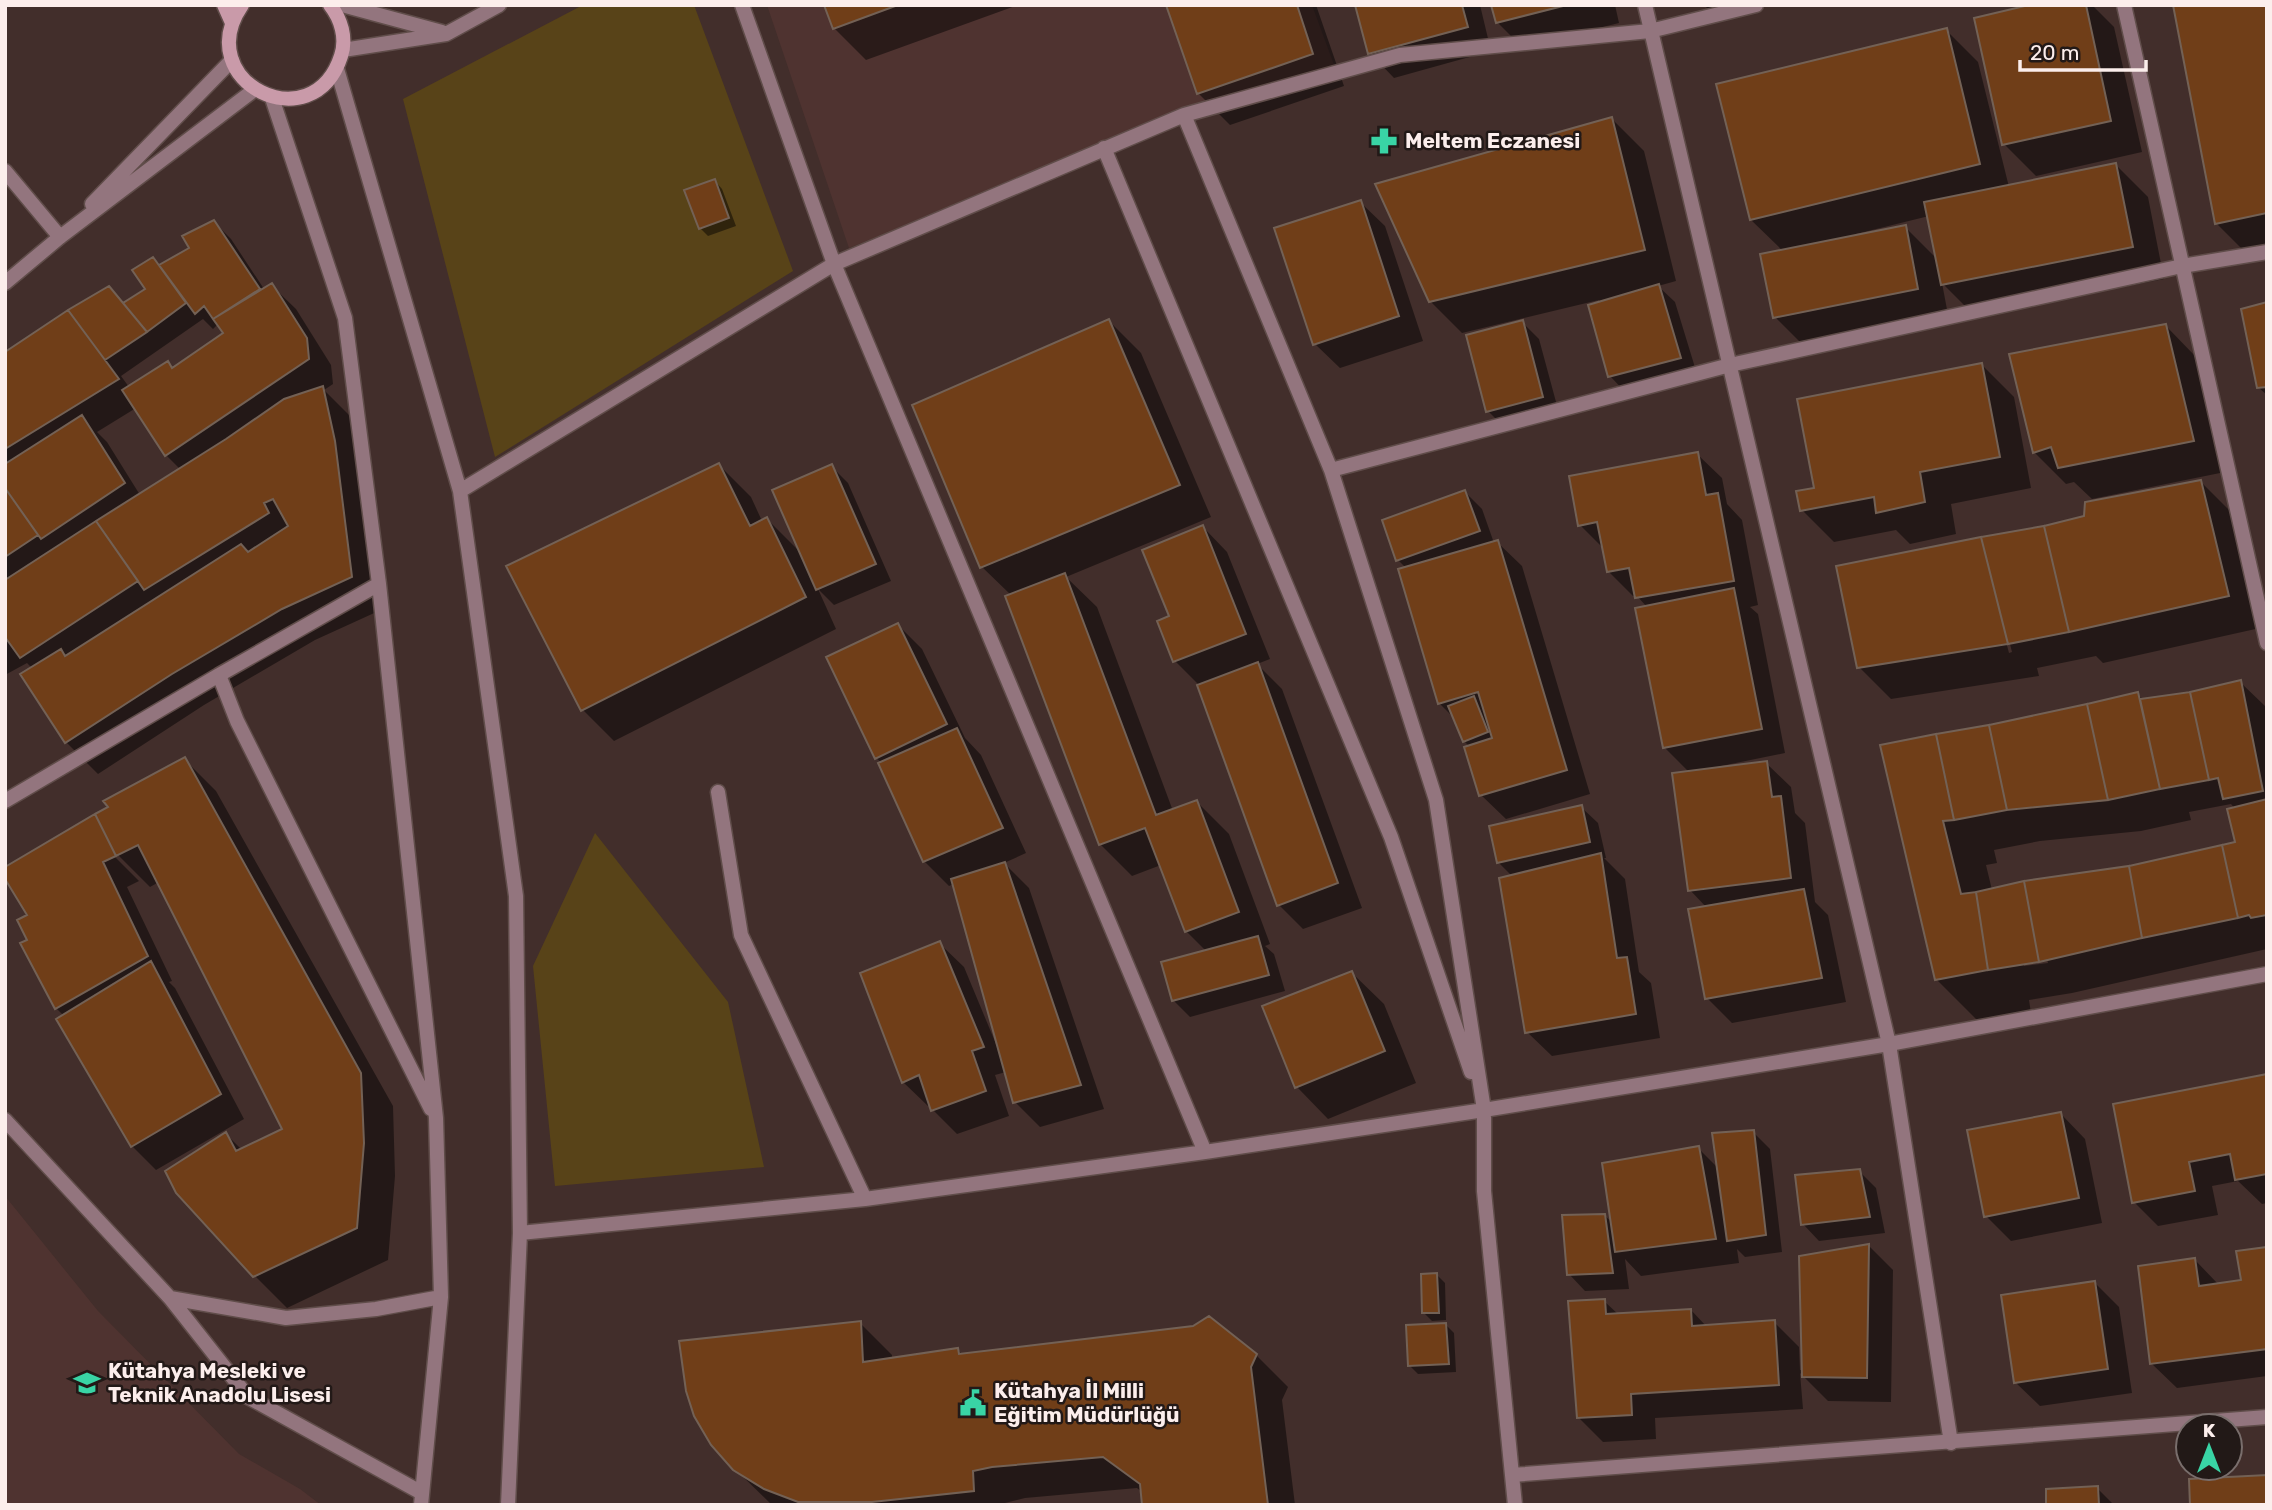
<svg xmlns="http://www.w3.org/2000/svg" width="2272" height="1510" font-family="Rubik,sans-serif">
  <style>
    .built { fill: #4f3330 }
    .green { fill: #584318 }
    .shadow { fill: #0007; fill-rule: evenodd }
    .building { fill: #703e18; stroke: #736155; stroke-width: 2 }
    .lines { fill: none; stroke-linecap: round; stroke-linejoin: round }
    .street-casing { stroke: #604d4a; stroke-width: 17 }
    .secondary-casing { stroke: #604d4a; stroke-width: 17 }
    .street { stroke: #93757e; stroke-width: 14 }
    .secondary { stroke: #c99aa9; stroke-width: 14 }
    .labels { text-anchor: middle; stroke-width: 5; stroke-linejoin: round; paint-order: stroke }
    .poi-label { font-size: 21px; font-weight: bold; fill: #fceeec; stroke: #221917; text-anchor: start }
  </style>
  <rect width="100%" height="100%" fill="#422e2b"/>
  <path class="built" d="M767 5H1312L1337 73 1104 148 849 248Z
    M5 1196 98 1311 239 1454 300 1489 321 1505H5Z"/>
  <path class="green" d="M583 5H694L793 271 495 457 403 99Z
    M595 833 728 1002 764 1167 555 1186 533 966Z"/>
  <path class="shadow" d="M826 5H1018L866 60 834 28Z
    M1168 5H1316L1344 86 1230 125 1198 93Z
    M1357 5H1480L1491 51 1394 78 1370 53Z
    M1493 5H1615L1619 23 1522 47 1497 22Z
    M1704 5H1732L1709 10Z
    M2037 5H2092L2114 27 2142 152 2036 176 2004 144Z
    M2267 5V251L2248 255 2216 223Z
    M1946 30 1978 62 2009 187 2116 165 2148 197 2164 279 1975 316 1942 283 1949 320 1807 349 1775 317 1783 251 1751 220ZM1929 216 1938 260 1905 227 1857 237 1856 234Z
    M1612 119 1644 151 1676 281 1658 286 1675 302 1697 374 1626 393 1610 376 1599 300 1462 333 1430 301Z
    M715 181 722 189 736 226 708 236 700 228Z
    M1360 202 1385 226 1423 341 1340 368 1315 344Z
    M214 222 231 239 264 289 271 285 296 309 331 365 333 384 324 390 354 420 383 609 315 640 204 705 98 774 66 742 32 668 27 663 5 675V354L69 311 109 288 125 304 148 290 152 259 160 267 192 249ZM203 319 213 329 218 324 225 334 173 369 168 363 129 387 121 376ZM136 408 166 455 181 470 140 495 107 442 97 432Z
    M2267 304V395L2259 388Z
    M1109 321 1141 353 1211 517 1066 577 1097 607 1173 811 1197 802 1229 834 1270 944 1265 946 1274 954 1285 991 1190 1017 1173 1000 1207 952 1186 931 1161 865 1132 876 1100 844 1011 595 982 567Z
    M1522 322 1539 339 1559 413 1505 428 1488 411Z
    M2166 326 2197 358 2225 472 2092 499 2074 482 2066 484 2034 452Z
    M1982 365 2014 397 2031 488 1951 504 1956 534 1910 544 1896 530 1834 542 1802 510 1816 490Z
    M1697 454 1722 478 1727 504 1742 520 1758 605 1750 607 1758 614 1785 753 1721 766 1722 768 1766 763 1791 787 1795 813 1805 823 1815 902 1828 915 1846 1002 1732 1023 1707 998V908L1690 890V773L1664 747 1647 607 1636 595 1633 596 1608 571 1604 549 1580 525Z
    M719 465 751 497 762 521 767 519 802 554 832 467 848 483 891 581 834 605 818 589 836 629 614 741 582 709Z
    M2201 482 2233 514 2260 628 2103 663 2096 656 2037 668 2039 676 1891 699 1859 667 2045 528 2086 517ZM1988 573H1992L2012 652 2009 653Z
    M1465 492 1482 509 1494 543 1497 542 1522 566 1590 794 1506 819 1481 795 1470 747 1464 741 1455 719 1439 703 1406 568 1398 560Z
    M1203 527 1227 552 1270 659 1257 664 1282 689 1362 908 1303 929 1279 905 1200 686 1175 661 1159 622 1171 617Z
    M898 625 922 649 965 738 981 755 1026 853 1004 863 1029 888 1104 1109 1040 1127 1015 1102 1006 1072 995 1075 1009 1116 957 1134 933 1110 931 1105 928 1106 903 1082 939 943 964 967 996 1044 998 1043 954 884 949 886 924 861 882 763 876 758Z
    M2240 682 2265 706 2267 716V949L2072 993 2029 1000 2031 1013 1980 1023 1936 979 1882 746 1989 727 2137 694 2144 700 2190 693ZM2231 804 2235 809 2237 843 2129 868 1992 890 1986 865 1997 863 1994 850 2040 841 2141 831 2191 820 2189 812ZM2047 959 2048 963 2024 966V963Z
    M184 759 216 791 393 1106 395 1176 388 1260 287 1308 255 1276 226 1134 242 1150 284 1130 159 882 150 887 112 849 109 851 139 881 127 887 172 981 169 982 175 988 244 1119 156 1170 132 1146 64 1016 56 1008 30 941 29 916 96 816Z
    M1581 807 1598 823 1606 858H1604L1625 879 1639 972 1651 983 1660 1038 1552 1056 1527 1032 1512 876 1498 862Z
    M1352 973 1384 1004 1416 1083 1328 1119 1297 1087Z
    M2267 1075V1203L2262 1204 2238 1181 2212 1186 2218 1215 2158 1226 2134 1202Z
    M2061 1114 2085 1139 2102 1223 2011 1241 1986 1216Z
    M1753 1132 1770 1149 1782 1252 1745 1257 1737 1249 1739 1263 1641 1276 1625 1259 1629 1289 1585 1291 1569 1274 1605 1216 1613 1223 1698 1148 1719 1169Z
    M1859 1171 1876 1188 1885 1233 1819 1241 1803 1224Z
    M1869 1246 1893 1270 1891 1402 1828 1401 1800 1373 1803 1409 1655 1418 1656 1439 1603 1442 1578 1417 1604 1301 1619 1315 1691 1310 1707 1327 1774 1322 1799 1347 1800 1370H1803Z
    M2267 1249V1376L2177 1388 2152 1364 2195 1260 2219 1285 2243 1282Z
    M1437 1275 1445 1283 1446 1320 1432 1321 1424 1313Z
    M2095 1283 2119 1307 2132 1393 2040 1406 2015 1382Z
    M860 1323 892 1355V1359L958 1350 963 1355H1256L1288 1387 1282 1400 1295 1505H1144L1143 1493 1137 1488 1025 1498 1005 1503V1505H772L734 1468Z
    M1446 1325 1454 1333 1456 1372 1418 1374 1410 1366Z
    M2097 1488 2114 1505H2048Z"/>
  <path class="building" d="M824 5H898L833 29Z
    M1166 5H1297L1313 54 1197 94Z
    M1355 5H1462L1468 27 1368 54Z
    M1491 5H1567L1496 23Z
    M2029 5H2086L2111 121 2002 145 1974 18Z
    M2173 5H2267V213L2215 224Z
    M1947 28 1980 164 1750 220 1716 84Z
    M1612 117 1645 250 1429 302 1375 184Z
    M2116 163 2133 247 1941 285 1924 202Z
    M715 179 729 218 699 229 684 190Z
    M1361 200 1399 316 1313 345 1274 228Z
    M214 220 260 289 213 319 204 306 195 314 159 265 189 248 182 236Z
    M1906 225 1918 289 1773 318 1760 254Z
    M153 257 186 303 147 332 123 303 145 289 132 270Z
    M272 283 307 338 309 359 165 456 122 390 168 361 172 368 223 333 213 319Z
    M1659 284 1681 358 1608 377 1588 305Z
    M109 286 147 332 105 360 68 310Z
    M2267 302V387L2257 388 2241 309Z
    M68 310 119 379 5 449V352Z
    M1109 319 1180 485 980 568 912 405Z
    M1523 320 1543 397 1486 412 1466 335Z
    M2166 324 2194 441 2058 468 2051 447 2033 453 2009 354Z
    M1982 363 2000 457 1920 472 1925 502 1876 513 1874 497 1800 511 1796 491 1814 488 1797 399Z
    M323 386 335 441 352 577 282 609 172 674 65 743 20 674 61 649 65 656 241 544 248 552 288 526 273 499 264 503 269 513 144 590 96 521 226 439 284 399Z
    M82 415 125 483 41 539 5 488V464Z
    M1698 452 1706 495 1718 493 1734 581 1635 598 1629 568 1607 572 1597 522 1578 526 1569 476Z
    M719 463 750 526 767 517 806 597 581 711 506 566Z
    M832 464 876 564 816 590 772 490Z
    M2201 480 2229 596 2069 632 2044 526 2084 516 2085 502Z
    M5 488 38 535 5 557Z
    M1465 490 1480 531 1396 561 1382 520Z
    M96 521 138 581 20 658 5 637V580Z
    M1203 525 1246 634 1173 662 1157 621 1169 616 1142 550Z
    M2044 526 2069 632 2008 644 1981 537Z
    M1981 537 2008 644 1857 668 1836 566Z
    M1498 540 1567 770 1479 796 1464 747 1492 738 1478 692 1438 704 1398 569Z
    M1065 573 1156 815 1197 800 1239 912 1185 932 1145 828 1099 845 1005 596Z
    M1734 588 1762 729 1663 748 1635 608Z
    M898 623 947 724 875 759 826 657Z
    M1258 662 1338 883 1277 906 1197 685Z
    M2241 680 2263 791 2223 799 2218 778 2209 780 2190 692Z
    M2138 692 2160 789 2108 800 2087 704Z
    M2190 692 2209 780 2160 789 2140 699Z
    M1474 696 1488 732 1463 742 1448 706Z
    M2087 704 2108 800 2007 810 1989 725Z
    M1989 725 2007 810 1954 820 1936 734Z
    M957 728 1003 828 923 862 878 763Z
    M1936 734 1954 820 1943 821 1961 894 1976 892 1988 970 1935 980 1880 745Z
    M185 757 361 1073 364 1143 357 1228 253 1277 176 1193 165 1171 226 1132 236 1151 282 1129 138 845 116 856 95 814 108 807 103 801Z
    M1767 761 1772 797 1781 796 1791 878 1688 891 1672 773Z
    M2267 799V915L2251 918 2249 915 2238 918 2222 845 2235 842 2227 809Z
    M1582 805 1590 842 1497 863 1489 826Z
    M95 814 116 856 103 862 148 956 55 1009 20 943 27 940 17 920 27 915 5 879V867Z
    M2222 845 2238 918 2142 938 2129 866Z
    M1601 853 1617 958 1627 957 1636 1014 1525 1033 1499 878Z
    M1005 862 1081 1085 1013 1103 951 879Z
    M2129 866 2142 938 2039 962 2024 881Z
    M2024 881 2039 962 1988 970 1976 892Z
    M1804 889 1822 978 1705 999 1688 909Z
    M1258 936 1269 975 1172 1001 1161 962Z
    M940 941 984 1047 972 1051 986 1091 931 1111 919 1075 902 1083 860 973Z
    M151 961 221 1094 131 1147 56 1019Z
    M1352 971 1385 1051 1295 1088 1262 1006Z
    M2267 1074V1174L2235 1180 2230 1154 2189 1162 2195 1191 2132 1203 2113 1104Z
    M2061 1112 2079 1198 1984 1217 1967 1130Z
    M1754 1130 1766 1235 1727 1241 1712 1133Z
    M1699 1146 1716 1239 1615 1252 1602 1163Z
    M1860 1169 1870 1217 1801 1225 1795 1175Z
    M1605 1214 1613 1273 1567 1275 1562 1215Z
    M1869 1244 1867 1378 1802 1377 1799 1256Z
    M2267 1247V1349L2150 1364 2138 1266 2195 1258 2199 1286 2241 1280 2236 1251Z
    M1437 1273 1439 1313H1422L1421 1274Z
    M2095 1281 2108 1369 2014 1383 2001 1295Z
    M1605 1299 1606 1314 1691 1309 1692 1326 1775 1320 1779 1385 1631 1394 1632 1415 1577 1418 1568 1301Z
    M1209 1316 1257 1354 1251 1367 1268 1505H1142L1140 1484 1103 1457 992 1467 973 1471 974 1491 872 1502H798L764 1489 733 1470 711 1445 694 1416 686 1391 679 1341 861 1321 863 1362 958 1348 959 1354 1193 1326Z
    M1446 1323 1449 1364 1408 1366 1406 1325Z
    M2267 1475V1505H2190L2189 1479Z
    M2098 1486 2099 1505H2046V1489Z"/>
  <g class="lines">
    <g class="street-casing">
      <path id="street" d="M342 5 442 32
        M742 5 834 264 1205 1152
        M1645 5 1889 1044 1951 1443
        M2124 5 2267 643
        M343 50 446 34 499 5
        M337 69 460 491 516 896 520 1233 508 1505
        M272 98 345 318 379 584 436 1118 441 1297 421 1505
        M1184 115 1331 470 1436 800 1484 1110V1191L1512 1475 2267 1417
        M1104 148 1391 837 1471 1072
        M5 171 60 237
        M92 204 232 60
        M5 283 60 237 254 90
        M1331 470 1730 365 2182 266 2267 252
        M460 491 834 264 1184 115 1400 55 1650 31 1756 5
        M379 584 219 675 237 721 431 1109
        M718 792 741 935 865 1199
        M5 801 219 675
        M5 1120 170 1298 248 1397 422 1493
        M520 1233 865 1199 1205 1152 1484 1110 1889 1044 2267 974
        M170 1298 286 1318 376 1309 441 1297
        M1512 1475 1515 1505"/>
    </g>
    <g class="secondary-casing">
      <path id="secondary" d="M224 5 232 23
        M242 5C189 82 313 143 341 56 347 38 341 19 330 5"/>
    </g>
    <use href="#street" class="street"/>
    <use href="#secondary" class="secondary"/>
  </g>
  <defs>
    <g id="pharmacy-bare" transform="scale(2.1)"><path d="M-2-6h4v4h4v4h-4v4h-4v-4h-4v-4h4Z" fill="#39d4a5" stroke="#221917" stroke-width="2.5" paint-order="stroke"/></g>
    <g id="school-bare" transform="scale(2.1)"><path d="M0-5L7-2L0 1L-7-2ZM-4 1L0 2.5L4 1V4Q0 6-4 4Z" fill="#39d4a5" stroke="#221917" stroke-width="2.5" paint-order="stroke"/></g>
    <g id="civic-bare" transform="scale(2.1)"><path d="M-.6-6.5H3V-4.5H.6V-3L4-1V1h2V6H-6V1h2V-1L-.6-3ZM-1.2 2.5V6h2.4V2.5Z" fill="#39d4a5" stroke="#221917" stroke-width="2.5" paint-order="stroke"/></g>
  </defs>
  <g fill-rule="evenodd">
    <use href="#pharmacy-bare" x="1384" y="141"/>
    <use href="#school-bare" x="87" y="1383"/>
    <use href="#civic-bare" x="973" y="1403"/>
  </g>
  <g class="labels">
    <g class="poi-label">
      <text x="1405" y="148">Meltem Eczanesi</text>
      <text x="108" y="1378">Kütahya Mesleki ve<tspan x="108" dy="24">Teknik Anadolu Lisesi</tspan></text>
      <text x="994" y="1398">Kütahya İl Milli<tspan x="994" dy="24">Eğitim Müdürlüğü</tspan></text>
    </g>
  </g>
  <rect width="2272" height="1510" fill="none" stroke="#fceeec" stroke-width="14"/>
  <g transform="translate(2209 1447)"><circle r="33" fill="#221917" stroke="#796e6c" stroke-width="2"/>
  <path d="M0-5L12 26L0 18L-12 26Z" fill="#39d4a5"/>
  <text y="-10" font-size="19" font-weight="bold" text-anchor="middle" fill="#fceeec">K</text>
  </g>
  <path d="M2020 60v10h126v-10" fill="none" stroke="#fceeec" stroke-width="3.5"/>
  <text x="2030" y="60" font-size="21" fill="#fceeec" stroke="#221917" stroke-width="5" paint-order="stroke">20 m</text>
</svg>
